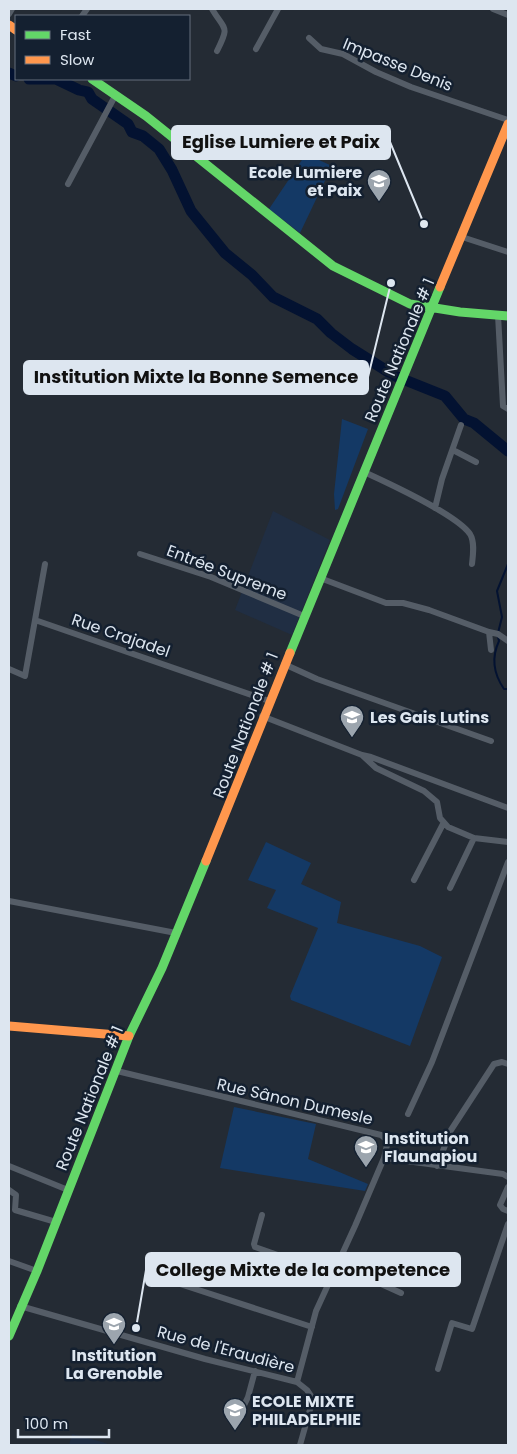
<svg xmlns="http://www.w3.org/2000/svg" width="517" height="1454" font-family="Poppins,sans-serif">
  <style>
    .built { fill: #202e43 }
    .green { fill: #143965 }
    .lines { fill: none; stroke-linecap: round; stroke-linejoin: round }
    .stream { stroke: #031231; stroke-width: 2 }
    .river { stroke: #031231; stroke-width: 11 }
    .street { stroke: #555d67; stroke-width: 6 }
    .fast { stroke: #63d668; stroke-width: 9 }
    .slow { stroke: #ff974d; stroke-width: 9 }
    .labels { text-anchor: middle; stroke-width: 5; stroke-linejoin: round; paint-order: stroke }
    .street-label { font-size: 16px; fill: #dde6f0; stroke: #142030 }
    .poi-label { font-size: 16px; font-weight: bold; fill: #dde6f0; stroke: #142030; text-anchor: start }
    .leader { fill: none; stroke: #dde6f0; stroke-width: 2 }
    .callout-dot { fill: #dde6f0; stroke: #142030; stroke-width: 2 }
    .callout { fill: #dde6f0; stroke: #dde6f0; stroke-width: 2 }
    .callout-label { font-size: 18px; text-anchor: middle; font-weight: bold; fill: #111 }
  </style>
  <rect width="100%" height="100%" fill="#242b34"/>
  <path class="built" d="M273 511 330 540 292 635 235 610Z
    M72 1434 102 1442 111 1445H69Z"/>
  <path class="green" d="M306 154 332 166 300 233 269 209Z
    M342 419 368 429 338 509 335 510 334 494Z
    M266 842 311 863 301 884 341 902 337 923 420 946 442 957 410 1046 291 1000 290 996 318 928 267 908 276 890 248 880Z
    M234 1107 316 1124 308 1159 368 1184 365 1191 220 1168Z"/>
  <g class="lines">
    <path class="stream" d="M498 633 502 617 497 591 508 564
      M498 637 499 641C491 658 493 673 504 689H508"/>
    <path class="river" d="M9 73 16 76
      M29 79H53
      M56 79 79 90 88 92 92 99 128 124 132 132 143 136 159 149 172 170 191 211 225 253 252 275 273 297 317 319 331 333 352 349 395 376 445 396 464 419 474 423 508 451"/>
    <path class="street" d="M212 9C225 31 230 25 217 51
      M493 9 508 15
      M9 14 12 9
      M82 16 87 9
      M309 38 321 49 343 54 376 72 411 87 508 120
      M256 49 278 9
      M68 184 115 96
      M462 237 508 252
      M498 315 503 406 508 409
      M453 450 476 462
      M364 472C386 482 457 515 470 534 475 542 473 555 472 564
      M435 508 442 479 461 425
      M140 554 211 577 304 616
      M320 578 386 603H403L429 610 489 632 491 650
      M35 620 45 564
      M489 632 498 634 508 641
      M284 664 317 679 491 741
      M9 669 25 676 35 620 269 701
      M262 716 362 755 376 768 424 791 437 802 440 818 448 827 474 838 508 842
      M362 755 371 757 508 808
      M414 880 443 824
      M450 888 474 838
      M9 901 176 933
      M117 1071 381 1135 388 1141 384 1158 355 1226 316 1311 297 1382
      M408 1114 432 1062 508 862
      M384 1158 503 1174 508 1177
      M9 1166 68 1190
      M437 1166 451 1130 494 1064 502 1062 508 1064
      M508 1187 500 1205 503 1209 508 1211
      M9 1190 16 1195 15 1210 56 1222
      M262 1215 254 1244 255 1247 332 1274
      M9 1261 37 1271
      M337 1264 401 1293
      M180 1284 312 1327
      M20 1306 205 1359 297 1382 307 1390 313 1399 300 1445
      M438 1369 452 1323 472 1329 508 1224
      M236 1422 248 1397 255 1371"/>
    <path class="fast" d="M92 79 146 116 333 266 410 304 460 312 508 316
      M290 653 440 287
      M9 1336 37 1271 129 1036 162 968 206 861"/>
    <path class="slow" d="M9 25 16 30
      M440 287 508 124
      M206 861 290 653
      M9 1026 129 1036"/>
  </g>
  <defs>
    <g id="school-pin" transform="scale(1.25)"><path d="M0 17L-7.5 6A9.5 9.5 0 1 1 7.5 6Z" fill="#9ca5ae" stroke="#142030"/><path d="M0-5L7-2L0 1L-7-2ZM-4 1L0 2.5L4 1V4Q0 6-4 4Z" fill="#fff"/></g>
  </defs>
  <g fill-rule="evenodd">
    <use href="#school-pin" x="379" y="181"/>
    <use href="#school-pin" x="352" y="717"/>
    <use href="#school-pin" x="366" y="1147"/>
    <use href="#school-pin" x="114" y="1324"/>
    <use href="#school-pin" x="235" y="1410"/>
  </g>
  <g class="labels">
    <g class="street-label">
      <text transform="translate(398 64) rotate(22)" y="6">Impasse Denis</text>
      <text transform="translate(399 350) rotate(-67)" y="6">Route Nationale # 1</text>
      <text transform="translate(227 572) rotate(21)" y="6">Entrée Supreme</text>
      <text transform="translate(121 635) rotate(19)" y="6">Rue Crajadel</text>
      <text transform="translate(245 725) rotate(-69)" y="6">Route Nationale # 1</text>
      <text transform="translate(89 1098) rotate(-68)" y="6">Route Nationale # 1</text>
      <text transform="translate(295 1101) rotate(13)" y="6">Rue Sânon Dumesle</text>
      <text transform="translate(226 1349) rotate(15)" y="6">Rue de l'Eraudière</text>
    </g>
    <g class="poi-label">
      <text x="362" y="178" text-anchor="end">Ecole Lumiere<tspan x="362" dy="18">et Paix</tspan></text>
      <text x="370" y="723">Les Gais Lutins</text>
      <text x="384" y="1144">Institution<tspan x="384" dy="18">Flaunapiou</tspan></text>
      <text x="114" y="1361" text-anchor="middle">Institution<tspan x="114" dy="18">La Grenoble</tspan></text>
      <text x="252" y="1407">ECOLE MIXTE<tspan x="252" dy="18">PHILADELPHIE</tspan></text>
    </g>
  </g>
  <path class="leader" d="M424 224L390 142M391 283L368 377M136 1328L146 1270"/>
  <g class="callout-dot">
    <circle cx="424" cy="224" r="5"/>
    <circle cx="391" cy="283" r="5"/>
    <circle cx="136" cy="1328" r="5"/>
  </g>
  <g class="callout">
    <rect x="172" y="126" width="218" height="33" rx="5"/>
    <rect x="24" y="361" width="344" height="33" rx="5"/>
    <rect x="146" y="1253" width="314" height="33" rx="5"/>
  </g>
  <g class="callout-label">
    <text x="281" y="148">Eglise Lumiere et Paix</text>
    <text x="196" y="383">Institution Mixte la Bonne Semence</text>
    <text x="303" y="1276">College Mixte de la competence</text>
  </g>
  <rect width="517" height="1454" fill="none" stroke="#dde6f0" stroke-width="20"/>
  <rect x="15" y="15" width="175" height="65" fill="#142030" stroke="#646f7d"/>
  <rect x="25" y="31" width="25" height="8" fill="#63d668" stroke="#646f7d"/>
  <text x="60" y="40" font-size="15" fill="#dde6f0">Fast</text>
  <rect x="25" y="56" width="25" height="8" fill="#ff974d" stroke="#646f7d"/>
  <text x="60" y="65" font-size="15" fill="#dde6f0">Slow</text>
  <path d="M18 1429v8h91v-8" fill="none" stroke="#dde6f0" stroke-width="2.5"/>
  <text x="25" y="1429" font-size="15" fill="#dde6f0" stroke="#142030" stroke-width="4" paint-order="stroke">100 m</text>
</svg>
